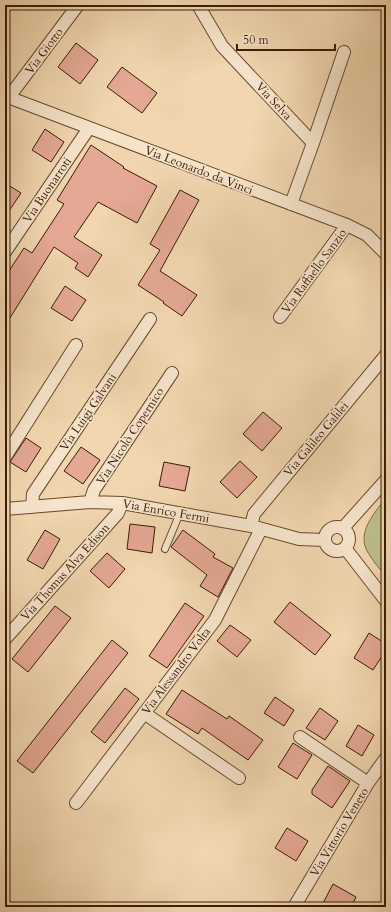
<svg xmlns="http://www.w3.org/2000/svg" width="391" height="912" font-family="Cardo,serif">
  <style>
    .green { fill: #bcbd89; stroke: #7b6c46 }
    .building { fill: #e4a894; stroke: #3a1c04 }
    .lines { fill: none; stroke-linecap: round; stroke-linejoin: round }
    .lane-casing { stroke: #684a2f; stroke-width: 8 }
    .street-casing { stroke: #684a2f; stroke-width: 14 }
    .lane { stroke: #f6e4cb; stroke-width: 6 }
    .street { stroke: #f6e4cb; stroke-width: 12 }
    .labels { text-anchor: middle; stroke-width: 3.5; stroke-linejoin: round; paint-order: stroke }
    .street-label { font-size: 12px; fill: #3a1c04; stroke: #f6e4cb }
  </style>
  <rect width="100%" height="100%" fill="#f1d6af"/>
  <filter id="stains"><feTurbulence type="fractalNoise" baseFrequency=".005" numOctaves="4"/><feColorMatrix values="0 0 0 0 .2 0 0 0 0 .09 0 0 0 0 .02 0 0 0 .5 -.17"/></filter>
  <radialGradient id="worn" r=".72"><stop offset=".6" stop-color="#630" stop-opacity="0"/><stop offset="1" stop-color="#630" stop-opacity=".3"/></radialGradient>
  <path class="green" d="M386 498V577C380 569 367 554 365 546 360 528 376 511 386 498Z"/>
  <path class="building" d="M76 43 98 60 80 84 58 67Z
    M122 67 157 93 142 113 107 87Z
    M45 129 64 142 51 162 32 150Z
    M91 145 124 167 123 168 157 186 137 223 98 202 74 237 102 255 88 277 75 268 78 263 54 247 5 326V277L24 248 32 253 64 204 57 200Z
    M5 183 21 193 5 217Z
    M180 190 199 200 160 271 197 295 182 316 163 303 164 302 138 285 160 250 150 244Z
    M65 286 86 300 72 321 51 308Z
    M263 412 282 428 262 451 243 434Z
    M26 438 41 448 26 472 10 462Z
    M81 447 100 460 83 484 64 471Z
    M240 461 257 477 237 498 220 482Z
    M164 462 190 467 185 491 159 486Z
    M130 524 155 527 152 553 127 549Z
    M45 530 60 539 43 569 27 560Z
    M183 530 215 554 213 557 233 568 218 597 200 586 207 575 171 547Z
    M107 553 125 569 109 588 90 571Z
    M290 602 331 635 315 655 274 622Z
    M185 603 204 616 167 668 149 656Z
    M55 606 71 618 28 672 12 659Z
    M230 625 251 640 237 657 217 641Z
    M369 633 386 644V650L373 670 354 658Z
    M112 640 128 653 33 773 17 761Z
    M125 688 139 699 105 743 91 732Z
    M182 690 227 719 229 716 263 740 248 760 202 728 198 734 166 714Z
    M275 697 294 710 284 726 264 713Z
    M320 708 338 721 325 740 306 728Z
    M358 725 374 735 362 756 346 746Z
    M293 743 312 755 297 779 278 767Z
    M328 766 350 781 332 808 312 794V790Z
    M287 828 308 841 296 861 275 848Z
    M333 884 356 897 351 907H321Z"/>
  <g class="lines">
    <g class="lane-casing">
      <path id="lane" d="M165 549 180 513"/>
    </g>
    <g class="street-casing">
      <path id="street" d="M198 5 222 46 313 143 291 204
        M5 96 347 225 367 235 386 254
        M9 97 78 5
        M313 143 344 52
        M5 252 89 128
        M280 317 347 225
        M5 457 76 345
        M90 502 94 490 172 373
        M32 507 33 494 150 319
        M5 509 90 502 122 503 251 526 299 539 324 540
        M251 526 254 514 386 355
        M325 539a12 12 0 1 1 24 0a12 12 0 1 1-24 0Z
        M343 528 386 480
        M345 548 386 601
        M5 639 118 513 122 503
        M144 713 239 778
        M300 737 368 783
        M76 803 215 620 261 529
        M294 907 368 783 386 758"/>
    </g>
    <use href="#lane" class="lane"/>
    <use href="#street" class="street"/>
  </g>
  <g class="labels">
    <g class="street-label">
      <text transform="translate(44 51) rotate(-53)" y="4">Via Giotto</text>
      <text transform="translate(274 101) rotate(47)" y="4">Via Selva</text>
      <text transform="translate(199 170) rotate(21)" y="4">Via Leonardo da Vinci</text>
      <text transform="translate(47 190) rotate(-56)" y="4">Via Buonarroti</text>
      <text transform="translate(314 271) rotate(-54)" y="4">Via Raffaello Sanzio</text>
      <text transform="translate(88 412) rotate(-56)" y="4">Via Luigi Galvani</text>
      <text transform="translate(130 436) rotate(-57)" y="4">Via Nicolò Copernico</text>
      <text transform="translate(316 439) rotate(-50)" y="4">Via Galileo Galilei</text>
      <text transform="translate(166 511) rotate(10)" y="4">Via Enrico Fermi</text>
      <text transform="translate(65 572) rotate(-48)" y="4">Via Thomas Alva Edison</text>
      <text transform="translate(176 671) rotate(-53)" y="4">Via Alessandro Volta</text>
      <text transform="translate(339 832) rotate(-59)" y="4">Via Vittorio Veneto</text>
    </g>
  </g>
  <rect width="391" height="912" fill="none" stroke="#f1d6af" stroke-width="20"/>
  <rect x="6" y="6" width="379" height="900" fill="none" stroke="#3a1c04" stroke-width="2"/>
  <rect x="10" y="10" width="371" height="892" fill="none" stroke="#3a1c04"/>
  <path d="M237 44v6h98v-6" fill="none" stroke="#3a1c04" stroke-width="2"/>
  <text x="243" y="44" font-size="12" fill="#3a1c04" stroke="#f6e4cb" stroke-width="3" paint-order="stroke">50 m</text>
  <rect width="100%" height="100%" filter="url(#stains)"/>
  <rect width="100%" height="100%" fill="url(#worn)"/>
</svg>
